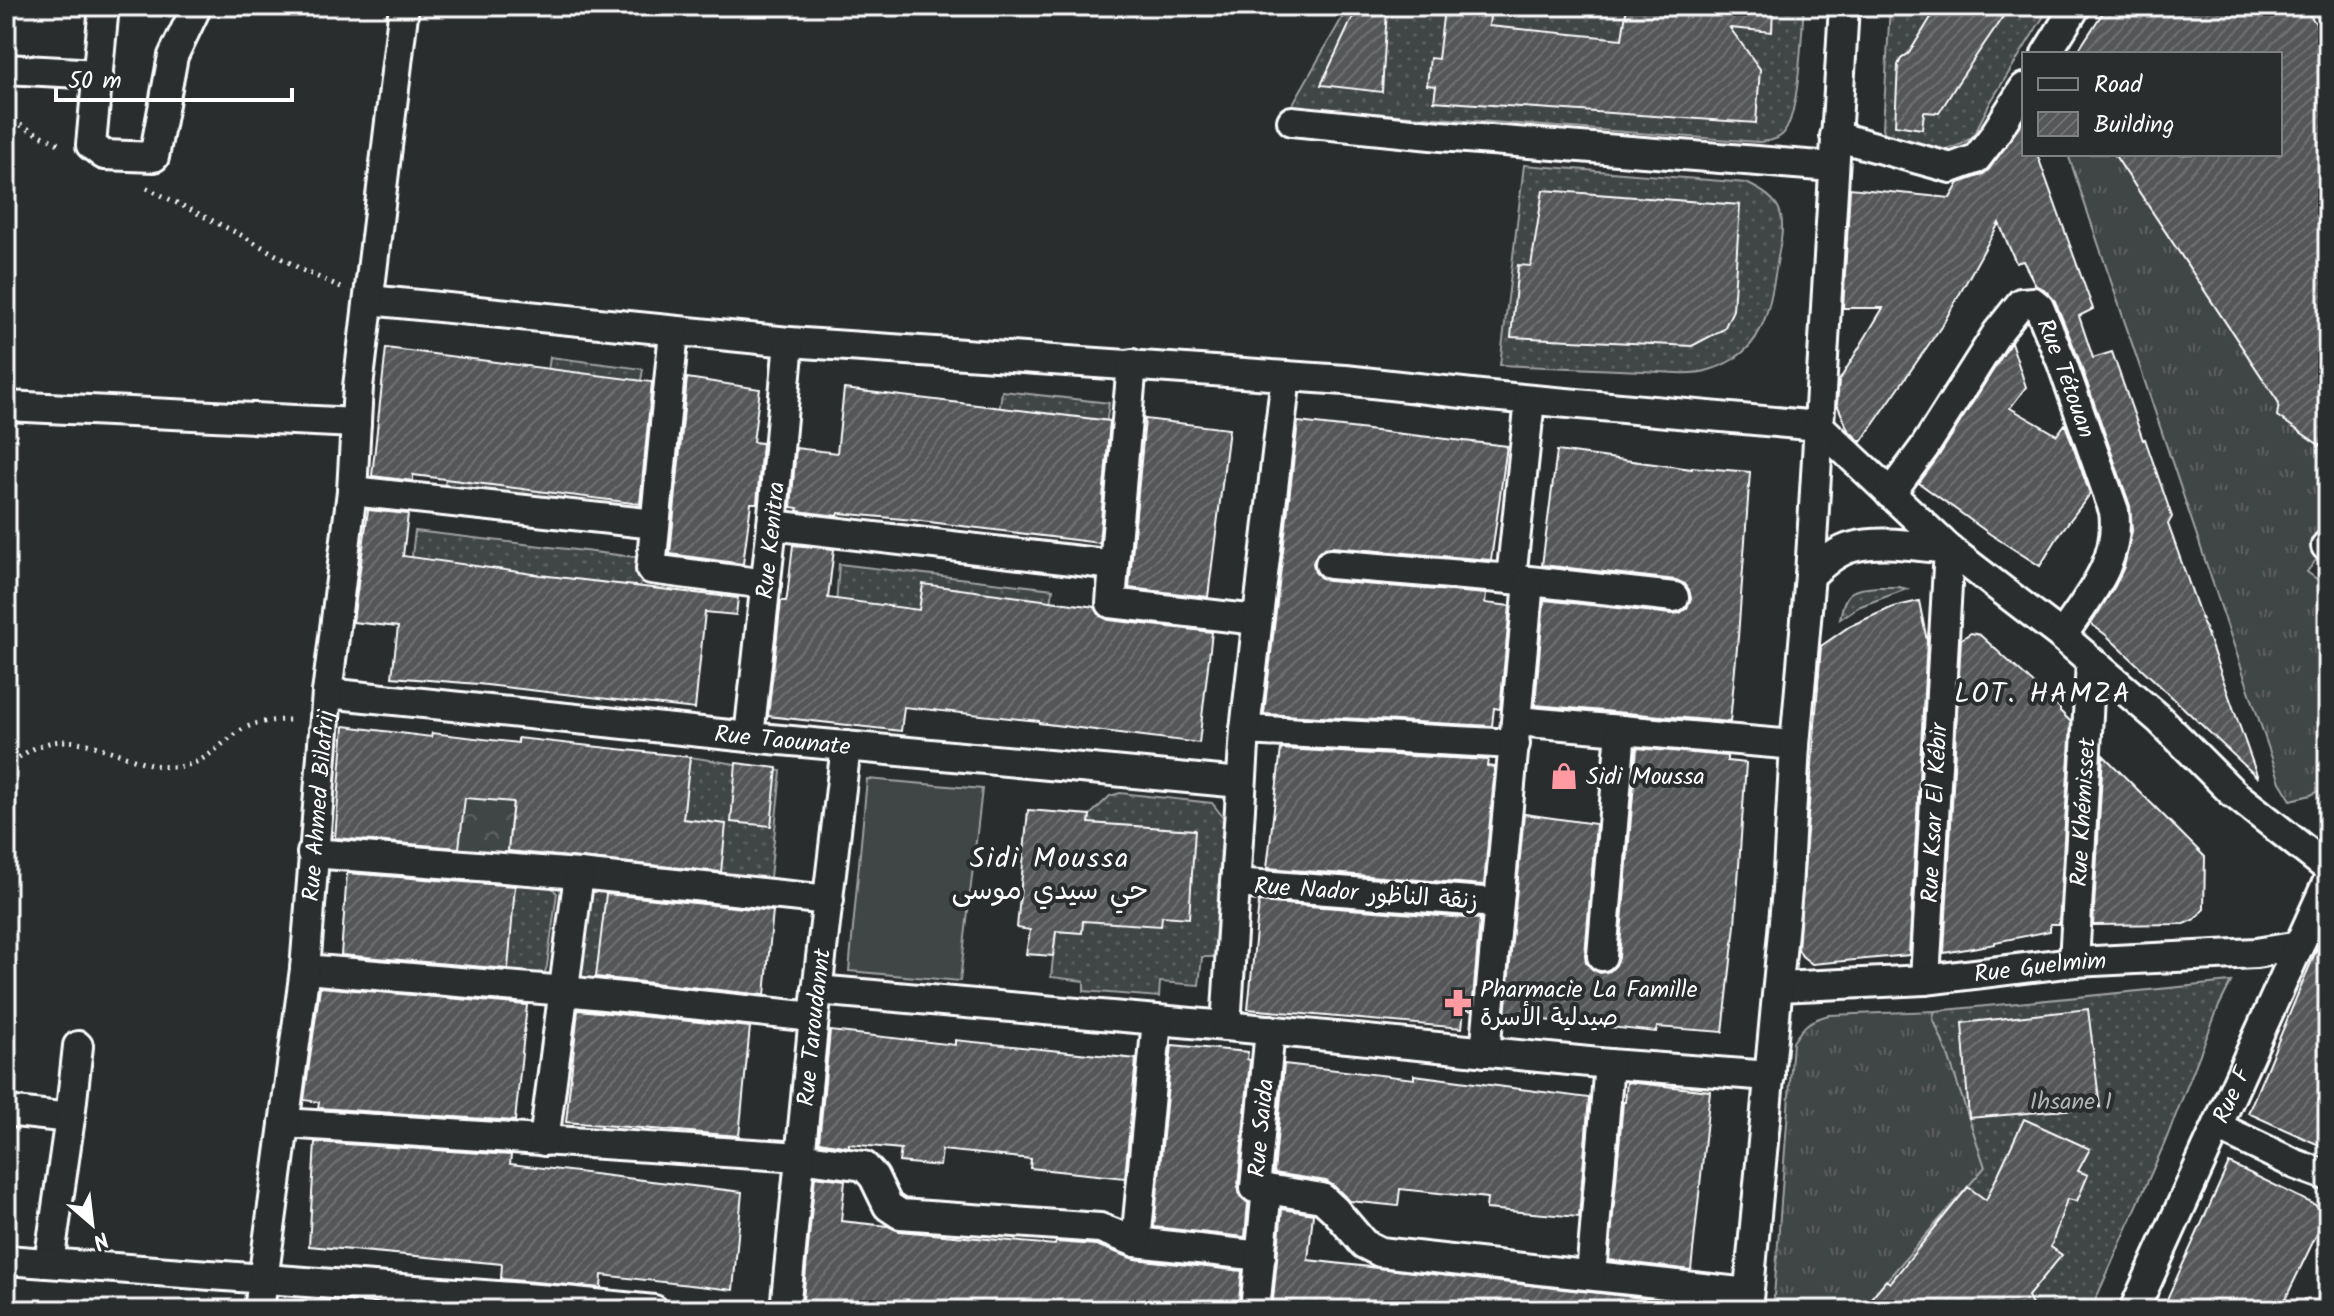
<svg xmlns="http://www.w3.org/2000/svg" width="2334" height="1316" font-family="Kalam,'Playpen Sans Arabic',sans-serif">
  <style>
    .grass { fill: url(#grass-tufts); stroke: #a0a2a2; stroke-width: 2 }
    .forest { fill: url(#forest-crowns); stroke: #a0a2a2; stroke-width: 2 }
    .garden { fill: url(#garden-dots); stroke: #a0a2a2; stroke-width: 2 }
    .pitch { fill: #414445; stroke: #a0a2a2; stroke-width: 2 }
    .building { fill: url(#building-hatch); stroke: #fff; stroke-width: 2 }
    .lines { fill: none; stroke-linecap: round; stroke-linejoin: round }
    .minor-casing { stroke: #fff; stroke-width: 34 }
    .path { stroke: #fff; stroke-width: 5; stroke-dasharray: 2 6; stroke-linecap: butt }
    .minor { stroke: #2a2d2e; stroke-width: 28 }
    .labels { text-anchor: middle; stroke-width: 8; stroke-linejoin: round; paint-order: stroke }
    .street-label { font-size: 24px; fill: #fff; stroke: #2a2d2e }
    .poi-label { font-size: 24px; fill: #fff; stroke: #2a2d2e; text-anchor: start }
    .park-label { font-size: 24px; fill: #b3b4b5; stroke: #2a2d2e }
    .quarter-label { font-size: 28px; letter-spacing: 2px; fill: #fff; stroke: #2a2d2e }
  </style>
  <defs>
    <pattern id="grass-tufts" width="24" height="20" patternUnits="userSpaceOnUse" patternTransform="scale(2)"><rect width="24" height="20" fill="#414445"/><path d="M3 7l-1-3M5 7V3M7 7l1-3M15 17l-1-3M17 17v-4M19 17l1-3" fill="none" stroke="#5e6061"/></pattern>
    <pattern id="forest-crowns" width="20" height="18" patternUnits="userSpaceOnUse" patternTransform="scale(2)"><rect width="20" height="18" fill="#414445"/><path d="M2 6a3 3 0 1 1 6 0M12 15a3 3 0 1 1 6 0" fill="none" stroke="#5e6061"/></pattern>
    <pattern id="garden-dots" width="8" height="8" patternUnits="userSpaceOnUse" patternTransform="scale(2)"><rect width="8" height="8" fill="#414445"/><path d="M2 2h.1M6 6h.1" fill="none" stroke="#5e6061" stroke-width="1.8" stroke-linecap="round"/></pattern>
    <pattern id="building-hatch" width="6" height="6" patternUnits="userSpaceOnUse" patternTransform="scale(2)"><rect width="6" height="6" fill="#555758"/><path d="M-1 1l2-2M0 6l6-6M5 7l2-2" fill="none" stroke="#6e7071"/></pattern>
  </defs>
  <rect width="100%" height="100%" fill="#2a2d2e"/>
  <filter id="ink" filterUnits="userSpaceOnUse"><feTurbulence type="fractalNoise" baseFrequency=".0125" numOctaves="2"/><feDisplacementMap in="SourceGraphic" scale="16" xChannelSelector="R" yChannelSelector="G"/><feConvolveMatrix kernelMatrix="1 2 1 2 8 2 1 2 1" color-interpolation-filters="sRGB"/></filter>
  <g filter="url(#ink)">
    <path class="grass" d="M2068 154H2114L2279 403 2328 451V544L2307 572 2328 587V786L2311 795 2291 800 2280 782Z
      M1935 1011 1933 1018 1948 1055 1985 1167 1861 1310H1773L1793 1042C1804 1025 1809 1020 1829 1015Z"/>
    <path class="forest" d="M381 791 513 799 507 858 374 850Z"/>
    <path class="garden" d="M1349 6H1804C1801 34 1800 117 1782 135 1775 141 1767 141 1758 142L1291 107Z
      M1890 6H2050L1990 103 1973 136 1962 144 1938 153 1885 136 1883 127Z
      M1524 165 1746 183C1782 199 1787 214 1779 251 1774 279 1770 322 1751 344 1741 356 1724 366 1709 370 1692 376 1661 372 1642 371 1595 369 1547 367 1500 365Z
      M550 357 643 369 637 404 545 393Z
      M1002 391 1109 403 1104 441 997 428Z
      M448 459 567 474 563 505 444 490Z
      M415 531 643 558 639 600 410 572Z
      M839 564 1053 589 1046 641 835 619Z
      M1878 587H1899L1907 589 1858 607 1840 619C1845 591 1850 589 1878 587Z
      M690 757 781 771 769 887 676 877Z
      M1120 793 1212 803 1223 817 1214 957H1202L1199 985 1160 982 1159 997 1084 991V981L1051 977 1056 931 1082 933 1090 815 1110 796Z
      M506 878 547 883 557 893 547 966 544 975H497Z
      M587 883 620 887 608 985 573 980Z
      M2231 982 2219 1006 2165 1142 2091 1310H1861L1985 1167 1948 1055 1933 1018 1935 1011Z"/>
    <path class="pitch" d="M867 779 982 789 960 981 849 971Z"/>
    <path class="building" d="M1358 6 1387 10 1382 92 1321 85Z
      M1627 6H1773L1772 32 1730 28 1760 69 1756 123 1434 101 1436 86 1427 85 1430 58 1438 59 1444 9 1490 15 1489 26 1622 39Z
      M1938 6H2010L1957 84 1939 113 1924 112 1922 129 1895 125 1898 65 1901 59 1909 53Z
      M2107 6H2303L2328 40V451L2277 416 2279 403 2114 154H2280V54H2076Z
      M2024 120V154H2037L2093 309 2079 316 2093 358 2112 352 2143 440 2145 439 2172 517 2168 524 2258 778 2106 635 2091 624 2115 586 2124 567 2132 531 2130 506 2078 357 2055 301 2044 289 2036 286 2023 261 2016 263 1999 223 1943 324 1861 442 1848 430 1837 404 1839 381 1883 308H1843L1850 188 1950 198 1959 183 1982 175 1989 169Z
      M1543 190 1740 205 1733 310 1724 329 1692 346 1511 337 1518 265 1531 266Z
      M2011 342 2026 387 2010 408 2057 435 2065 424 2090 494 2061 532 2040 566 1990 534 1919 483 1938 457Z
      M386 348 652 382 640 504 413 475V481L372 476Z
      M687 378 760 389 753 442 762 443 757 503H751L743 564 670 554Z
      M844 389 1110 421 1099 543 913 520 839 513 838 516 797 511 798 508 791 507 796 448 837 453Z
      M1145 419 1229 429 1208 597 1129 588Z
      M1298 422 1507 446 1491 560 1331 547 1324 548 1317 554 1313 563 1315 572 1321 578 1328 581 1486 594 1485 603 1510 606 1500 709 1494 708 1492 726 1264 714Z
      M1557 451 1692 469V467L1750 472 1738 637 1730 722 1535 705 1544 600 1672 614 1680 613 1687 608 1691 598 1689 590 1685 584 1676 580 1542 565Z
      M368 510 408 514 403 556 540 575 738 598 736 615 705 612 695 709 478 684 392 677 398 627 353 622Z
      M793 545 834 549 828 598 919 610 923 584 1095 607 1100 616 1109 620 1212 632 1199 743 1039 723V721L904 707 901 731 768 716 781 601H786L787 597Z
      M1919 601 1927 641 1909 955 1812 964 1802 956 1798 949 1821 646 1850 626 1893 607Z
      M1971 633 1980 635 2060 708V711L2071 722 2059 924H2050V931L1995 942V944L1944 953 1961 639Z
      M344 726 431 737 432 733 518 743V738L690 757 683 819 726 824 721 872 508 851 513 802 465 798 459 848 335 838Z
      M1637 748 1727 756V761L1746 763 1735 925 1723 1032 1657 1027 1656 1032 1505 1016 1524 814 1596 824 1585 955 1586 962 1592 969 1600 973 1610 971 1616 965 1619 957Z
      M1281 749 1488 760 1487 766 1495 767 1484 885 1267 868Z
      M2103 755 2205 857 2204 909 2195 919 2184 924 2093 925Z
      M736 763 777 768 771 826 731 822Z
      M1028 810 1090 815 1089 823 1195 830 1189 918 1162 916 1161 926 1083 921 1082 933 1056 931 1053 956 1026 954 1030 930 1017 928Z
      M347 873 515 886 508 969 341 955Z
      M606 894 773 911 765 995 596 977Z
      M1259 902 1480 919 1472 1011 1464 1009 1462 1028 1248 1009Z
      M2328 922V1149L2248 1113Z
      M320 987 527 1005 515 1121 318 1108 319 1102 304 1100Z
      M2088 1009 2100 1107 1969 1118 1962 1023Z
      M578 1010 750 1027 739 1136 566 1122Z
      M830 1031 955 1045V1040L1136 1059 1125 1178 1030 1168 1031 1159 942 1150 940 1166 899 1162 901 1149 849 1144V1147L819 1142Z
      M1172 1045 1248 1052 1247 1059 1250 1060 1238 1186 1240 1196 1248 1203 1245 1237 1154 1227Z
      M1284 1064 1414 1079V1075L1589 1098 1579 1217 1486 1209 1487 1198 1400 1189 1398 1206 1350 1201 1334 1186 1326 1181 1274 1173Z
      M1627 1082 1710 1091 1691 1270 1609 1260 1623 1102H1625Z
      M2024 1119 2090 1149 2078 1171 2088 1175 2077 1201 2067 1199 2051 1247 2062 1255 2028 1296 2034 1310H1861L1886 1280 1890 1283 1968 1187 1986 1200Z
      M315 1142 511 1155 510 1164 742 1192 733 1290 602 1275 601 1288 501 1279 502 1264 309 1246Z
      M2229 1163 2328 1211 2280 1310H2162Z
      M815 1176 845 1180 841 1221 888 1226 899 1231 1055 1245 1056 1242 1096 1245 1134 1259 1242 1271 1238 1310H802Z
      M1282 1209 1313 1214 1308 1260 1687 1303V1310H1272Z"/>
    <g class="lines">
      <g class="minor-casing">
        <g id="minor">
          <path d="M104 6 91 145 104 155 154 157 173 56 197 6"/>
          <path d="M2046 54 2076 6"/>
          <path d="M6 69 98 74"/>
          <path d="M1292 121 1441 136 1833 167"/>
          <path d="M1835 136 1951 168 1976 159 1993 137 2024 88"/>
          <path d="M369 300 789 342 1345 380 1490 396 1819 426 1949 549 2062 636 2159 719 2233 793 2328 868"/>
          <path d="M674 331 651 569 766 584"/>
          <path d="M6 406 356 423"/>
          <path d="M352 491 655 524"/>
          <path id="s1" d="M1890 494 1924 448 1997 333 2021 303 2033 302 2039 307 2062 363 2114 511C2121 561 2088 597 2062 636"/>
          <path d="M772 525 1114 565 1132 364"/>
          <path d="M2326 546 2328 544"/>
          <path d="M1330 564 1511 579 1674 597"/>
          <path d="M1114 565 1111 603 1257 620"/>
          <path d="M1810 575C1823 564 1836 551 1853 547 1883 539 1919 547 1949 549L1925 980"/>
          <path d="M1511 579 1530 400"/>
          <path id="s2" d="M327 693 749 737 1241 783"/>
          <path d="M1517 721 1795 745"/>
          <path d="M1245 730 1515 744"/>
          <path id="s3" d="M749 737 772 525 789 342"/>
          <path d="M312 853 579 874 829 900"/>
          <path d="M1235 883 1497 903"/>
          <path d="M1602 956 1621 730"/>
          <path id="s4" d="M2074 962 2091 662"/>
          <path d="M305 969 565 991 814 1017"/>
          <path id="s5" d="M1779 987 1925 980 2074 962 2256 953 2299 946"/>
          <path d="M817 990 1226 1026 1609 1064 1770 1076"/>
          <path d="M1226 1026 1245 730 1286 376"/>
          <path d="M1485 1052 1529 582"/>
          <path d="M6 1111 70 1118 49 1263"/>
          <path d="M70 1118 78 1046"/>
          <path d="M284 1123 800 1157 864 1166 874 1177 888 1206 900 1214 1100 1228 1136 1242 1261 1256"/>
          <path d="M2218 1127 2295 1164 2328 1176"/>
          <path d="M544 1141 579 874"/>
          <path d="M1267 1189 1322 1198 1335 1210 1364 1244 1380 1252 1748 1293"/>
          <path d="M1136 1242 1157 1020"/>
          <path d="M6 1260 565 1301 654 1310"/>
          <path d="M1591 1275 1609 1064"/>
          <path id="s6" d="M259 1310 305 969 327 693 352 491 358 387 404 6"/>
          <path id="s7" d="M785 1310 814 1017 846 746"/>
          <path id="s8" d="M1255 1310 1267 1189 1255 1188 1270 1030"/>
          <path d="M1747 1310 1787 890 1795 745 1810 575 1844 6"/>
          <path id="s9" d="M2134 1310 2328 881"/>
        </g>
      </g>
      <path class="path" d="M6 118 63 146
        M147 188 243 236 304 271 341 287
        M6 767C53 728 78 740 131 758 145 763 158 767 173 767 208 766 219 741 247 727 263 720 279 720 295 720"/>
      <use href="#minor" class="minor"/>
    </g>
  </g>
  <defs>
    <g id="shop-bare" transform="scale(2.16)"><path d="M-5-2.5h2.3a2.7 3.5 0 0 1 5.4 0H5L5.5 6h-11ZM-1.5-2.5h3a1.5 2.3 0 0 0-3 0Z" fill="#ff9aa2" stroke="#2a2d2e" stroke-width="2.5" paint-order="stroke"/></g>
    <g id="pharmacy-bare" transform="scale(2.16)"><path d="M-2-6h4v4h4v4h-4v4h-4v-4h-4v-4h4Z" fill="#ff9aa2" stroke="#2a2d2e" stroke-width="2.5" paint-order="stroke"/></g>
  </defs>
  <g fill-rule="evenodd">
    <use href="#shop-bare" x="1564" y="776"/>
    <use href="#pharmacy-bare" x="1458" y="1003"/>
  </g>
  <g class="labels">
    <g class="street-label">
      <text dy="8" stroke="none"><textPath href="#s1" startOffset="328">Rue Tétouan</textPath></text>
      <text dy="8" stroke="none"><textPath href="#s3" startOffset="198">Rue Kenitra</textPath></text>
      <text dy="8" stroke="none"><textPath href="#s2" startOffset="458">Rue Taounate</textPath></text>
      <text dy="8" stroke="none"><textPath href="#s6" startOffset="508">Rue Ahmed Bilafrij</textPath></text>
      <text dy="8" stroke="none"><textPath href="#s4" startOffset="150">Rue Khémisset</textPath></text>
      <text transform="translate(1934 813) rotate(-87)" y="8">Rue Ksar El Kébir</text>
      <text transform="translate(1366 893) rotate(4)" y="8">Rue Nador زنقة الناظور</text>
      <text dy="8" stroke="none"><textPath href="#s5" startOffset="262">Rue Guelmim</textPath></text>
      <text dy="8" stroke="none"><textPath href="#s7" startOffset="284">Rue Taroudannt</textPath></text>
      <text dy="8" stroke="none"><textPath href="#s9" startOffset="236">Rue F</textPath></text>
      <text dy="8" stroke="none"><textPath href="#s8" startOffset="194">Rue Saida</textPath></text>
    </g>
    <g class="poi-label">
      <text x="1586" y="784">Sidi Moussa</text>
      <text x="1480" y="997">Pharmacie La Famille<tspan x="1480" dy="28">صيدلية الأسرة</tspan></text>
    </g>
    <g class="park-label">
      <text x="2071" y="1109">Ihsane 1</text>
    </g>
    <g class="quarter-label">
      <text x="2043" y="702">LOT. HAMZA</text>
      <text x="1050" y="867">Sidi Moussa<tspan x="1050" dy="32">حي سيدي موسى</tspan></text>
    </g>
  </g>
  <rect width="2334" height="1316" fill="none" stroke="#2a2d2e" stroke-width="32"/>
  <rect x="16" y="16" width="2302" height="1284" fill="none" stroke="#fff" stroke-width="3" filter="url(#ink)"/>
  <rect x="2022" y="52" width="260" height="104" fill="#2a2d2e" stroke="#7f8182" stroke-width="2"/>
  <rect x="2038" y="78" width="40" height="12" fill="#2a2d2e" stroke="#7f8182" stroke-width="2"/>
  <text x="2094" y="92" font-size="24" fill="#ffffff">Road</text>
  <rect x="2038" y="112" width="40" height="24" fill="url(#building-hatch)" stroke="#7f8182" stroke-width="2"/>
  <text x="2094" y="132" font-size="24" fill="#ffffff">Building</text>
  <g transform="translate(92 1224) rotate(152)" stroke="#2a2d2e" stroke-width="6" paint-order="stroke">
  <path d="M0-6L14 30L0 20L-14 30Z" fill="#ffffff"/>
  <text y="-12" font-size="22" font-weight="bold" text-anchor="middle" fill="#ffffff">N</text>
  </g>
  <path d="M56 88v12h236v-12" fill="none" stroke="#ffffff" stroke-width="4"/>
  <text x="68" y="88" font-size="24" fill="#ffffff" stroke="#2a2d2e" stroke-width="6" paint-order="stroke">50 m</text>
</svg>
